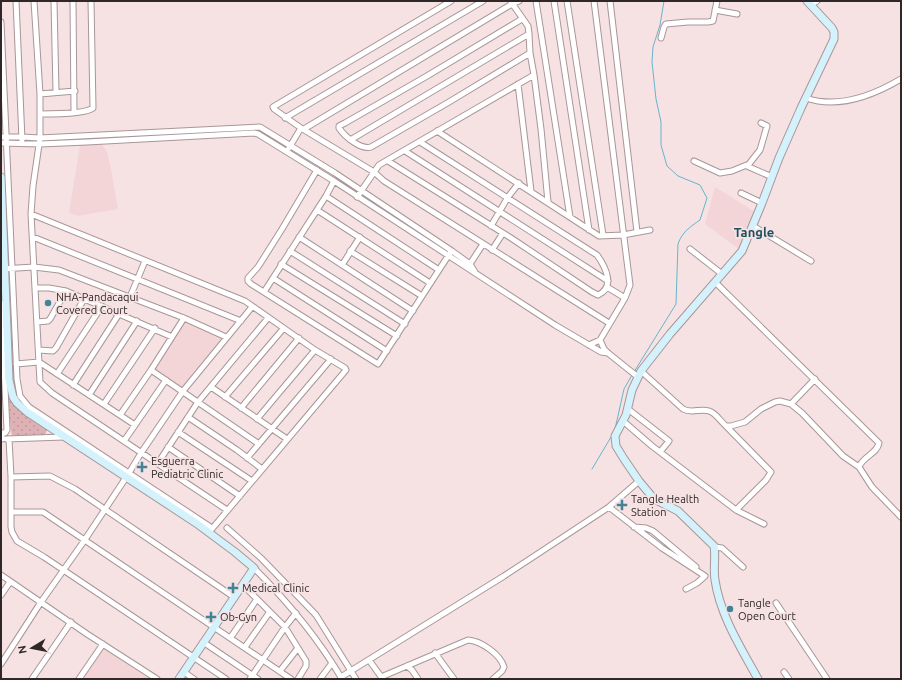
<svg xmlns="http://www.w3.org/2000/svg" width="902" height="680" font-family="Ubuntu,sans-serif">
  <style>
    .built { fill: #f3d5d8 }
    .grass { fill: url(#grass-tufts) }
    .park { fill: url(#park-dots) }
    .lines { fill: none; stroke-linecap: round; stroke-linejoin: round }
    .stream { stroke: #67b4cd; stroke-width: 1 }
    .street-casing { stroke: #a99698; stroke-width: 7 }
    .secondary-casing { stroke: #a99698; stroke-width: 9 }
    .street { stroke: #fff; stroke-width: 5 }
    .secondary { stroke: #d3f2fc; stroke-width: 7 }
    .poi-dot { fill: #438397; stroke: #f6e2e3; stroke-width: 1.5 }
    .labels { text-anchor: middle; stroke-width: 3.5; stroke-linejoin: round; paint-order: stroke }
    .poi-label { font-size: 11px; fill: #2f2728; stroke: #f6e2e3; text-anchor: start }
    .quarter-label { font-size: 13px; font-weight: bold; fill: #1d5160; stroke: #f6e2e3 }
  </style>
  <defs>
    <pattern id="grass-tufts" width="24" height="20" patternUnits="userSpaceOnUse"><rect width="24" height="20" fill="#deb1b5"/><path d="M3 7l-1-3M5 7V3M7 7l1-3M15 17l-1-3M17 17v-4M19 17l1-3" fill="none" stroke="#bf989c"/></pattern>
    <pattern id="park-dots" width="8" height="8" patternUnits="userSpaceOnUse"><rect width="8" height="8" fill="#deb1b5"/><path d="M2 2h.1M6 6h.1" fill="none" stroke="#bf989c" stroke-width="1.8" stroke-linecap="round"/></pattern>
  </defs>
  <rect width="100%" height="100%" fill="#f6e2e3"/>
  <path class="built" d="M101 143 107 152 111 169 118 209 78 216 69 213 80 145Z
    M715 187 757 213 740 250 705 224Z
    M185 319 223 338 181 390 153 370Z
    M104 648 150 679H83Z"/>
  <path class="grass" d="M11 310 12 311 13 313 15 386 16 393 24 405 23 408 12 390 9 311Z"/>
  <path class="park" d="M8 390 47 429 45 436 12 437 6 391Z"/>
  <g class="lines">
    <path class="stream" d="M634 372 676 304 678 244C682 232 690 227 700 220L707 198 700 185 678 176 667 166 661 145V122L656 99 652 62 653 47 660 25 664 1
      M615 429 624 389 632 375
      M592 469 611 437"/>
    <g class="street-casing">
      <path id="street" d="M16 1 22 140
        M34 1 40 94V138L33 186 31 214 40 382 52 393 227 510
        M54 1 56 92
        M73 1 74 112
        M451 1 273 107 274 109 301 128 374 172 384 181 609 323
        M536 1 570 217
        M554 1 589 230
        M567 1 603 235
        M594 1 630 285 625 298 600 340 604 349 608 353 638 377
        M610 1 637 232
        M511 2 528 26 529 34 530 53 534 75 541 129 548 202
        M810 5 817 1
        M715 10 737 14
        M522 19 427 76 345 123 339 126V128C345 137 361 150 371 147L449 102 530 53
        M1 22 17 379 20 396 29 407 212 528
        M661 38 664 27 666 24 688 22H708L713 21 717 1
        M518 84 531 191
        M40 94 75 91
        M806 98C838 109 874 95 901 79
        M40 114C51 114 86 114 93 108L91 1
        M285 118 483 1
        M304 129 512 4 519 1
        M437 131 599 236 623 235 650 230
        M1 137H22L40 138 260 127 335 173 452 251 470 264 475 272
        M352 139 529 34
        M1 143 40 144 87 142 254 133 258 134 334 181 555 325 601 352 608 353
        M289 148 301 128
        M405 151 608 281
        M388 161 511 238 592 292 598 295C616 287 605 266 597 255L420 142
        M694 161 720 173 732 171 749 164 760 150 767 126 761 123
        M747 166 772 177
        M317 170 282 229 258 267 248 278V281L251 284 378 364 450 253
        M741 193 762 203
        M326 196 439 270
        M357 197 379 165 534 75
        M317 210 430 283
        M31 214 245 301 315 350 345 368 346 370 211 530
        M491 226 508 197 519 183
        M753 226 811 261
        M33 237 241 321
        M299 237 413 311
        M690 249 722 274
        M492 250 503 233
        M290 251 405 324
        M350 251 422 296
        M281 264 397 336
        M470 264 483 244
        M342 265 360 237
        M1 269 34 267 59 270 184 318 226 337
        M273 278 387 351
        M715 282 879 443C877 454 863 456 859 467
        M607 287 625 298
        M36 288H49L66 291 172 337
        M264 292 326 196 334 181
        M130 297 145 261
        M1 303 7 430 5 433H2V439
        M37 322 48 321 50 319 66 291
        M589 345 600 340
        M39 350 53 351 56 348 84 299
        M16 364 39 362 135 425
        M151 370 259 444
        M641 371 683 409C692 414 700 408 709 411 715 412 721 422 726 426H731L745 422 761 409 775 402 780 401 791 404 802 413 843 456 859 467 872 487 901 517
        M57 374 102 306
        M73 385 119 314
        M211 387 287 439
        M89 395 137 321
        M225 397 283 329
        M104 404 155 328
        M791 404 815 379
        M241 408 299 338
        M628 409 669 441 660 452
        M120 415 151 370 184 318
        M188 417 237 450 262 469
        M257 419 315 350
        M623 421 652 446 736 510 764 524
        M726 426 771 472 766 480 736 510
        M178 432 252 481
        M6 439 64 437
        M9 439 11 477V527L12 532 17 541 44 557 226 679
        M124 441 166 380
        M168 447 240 496
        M247 458 331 359
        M158 463 198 402 268 318
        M11 477 50 476 75 489 234 597
        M609 507 662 548 705 576 697 583 686 589
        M12 512H43L291 679
        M634 527 646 528 653 531 696 567
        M227 528 261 558 316 615 356 679
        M715 547 722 548 743 567
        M254 568C288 602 318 638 342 679
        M1 575 87 634 157 679
        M243 585 285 627 306 661V666L298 679
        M1 595 10 582
        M776 603 827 679
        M231 637 257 599
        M203 642 258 679
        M245 647 269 613
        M435 653 454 679
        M369 660 382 678
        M1 664 41 602 84 541 129 473 141 453 183 391 252 307
        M407 666 412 670 418 679
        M280 671 298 648
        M184 672 194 679
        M784 672 789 679
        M341 677 504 576 609 507 639 481
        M381 677 468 640C481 641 500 654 504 667L502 671 493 679
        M32 679 71 622
        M79 679 103 644
        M250 679 285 627 296 613
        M320 679 332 663"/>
    </g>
    <g class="secondary-casing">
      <path id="secondary" d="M1 177 9 380 13 397 17 403 27 412 196 523 235 552 254 568 179 679
        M758 679C741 648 720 615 715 580 713 569 716 556 714 546L678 511 654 499 639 481 624 459 616 446 615 436 626 415 632 390 641 371 670 334 742 251 762 203 779 158 801 108 834 39V32L832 28 807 1"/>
    </g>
    <use href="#street" class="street"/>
    <use href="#secondary" class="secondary"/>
  </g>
  <g class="poi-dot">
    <circle cx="48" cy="303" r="4"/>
    <path d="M140 461h4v4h4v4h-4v4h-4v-4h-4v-4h4z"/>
    <path d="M620 499h4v4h4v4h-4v4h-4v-4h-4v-4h4z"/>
    <path d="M231 582h4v4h4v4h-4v4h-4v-4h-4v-4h4z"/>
    <circle cx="730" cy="609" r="4"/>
    <path d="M209 611h4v4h4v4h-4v4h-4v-4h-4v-4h4z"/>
  </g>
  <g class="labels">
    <g class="poi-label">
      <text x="56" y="301">NHA-Pandacaqui<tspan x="56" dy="13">Covered Court</tspan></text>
      <text x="151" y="465">Esguerra<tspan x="151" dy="13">Pediatric Clinic</tspan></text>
      <text x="631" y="503">Tangle Health<tspan x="631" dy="13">Station</tspan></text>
      <text x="242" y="592">Medical Clinic</text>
      <text x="738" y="607">Tangle<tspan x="738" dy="13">Open Court</tspan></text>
      <text x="220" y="621">Ob-Gyn</text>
    </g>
    <g class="quarter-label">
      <text x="754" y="237">Tangle</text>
    </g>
  </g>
  <rect width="902" height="680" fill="none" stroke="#2f2728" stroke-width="4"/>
  <g transform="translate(32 648) rotate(260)" stroke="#f6e2e3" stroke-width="3" paint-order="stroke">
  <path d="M0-3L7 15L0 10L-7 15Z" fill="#2f2728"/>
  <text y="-6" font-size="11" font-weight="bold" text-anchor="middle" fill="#2f2728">N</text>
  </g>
</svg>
